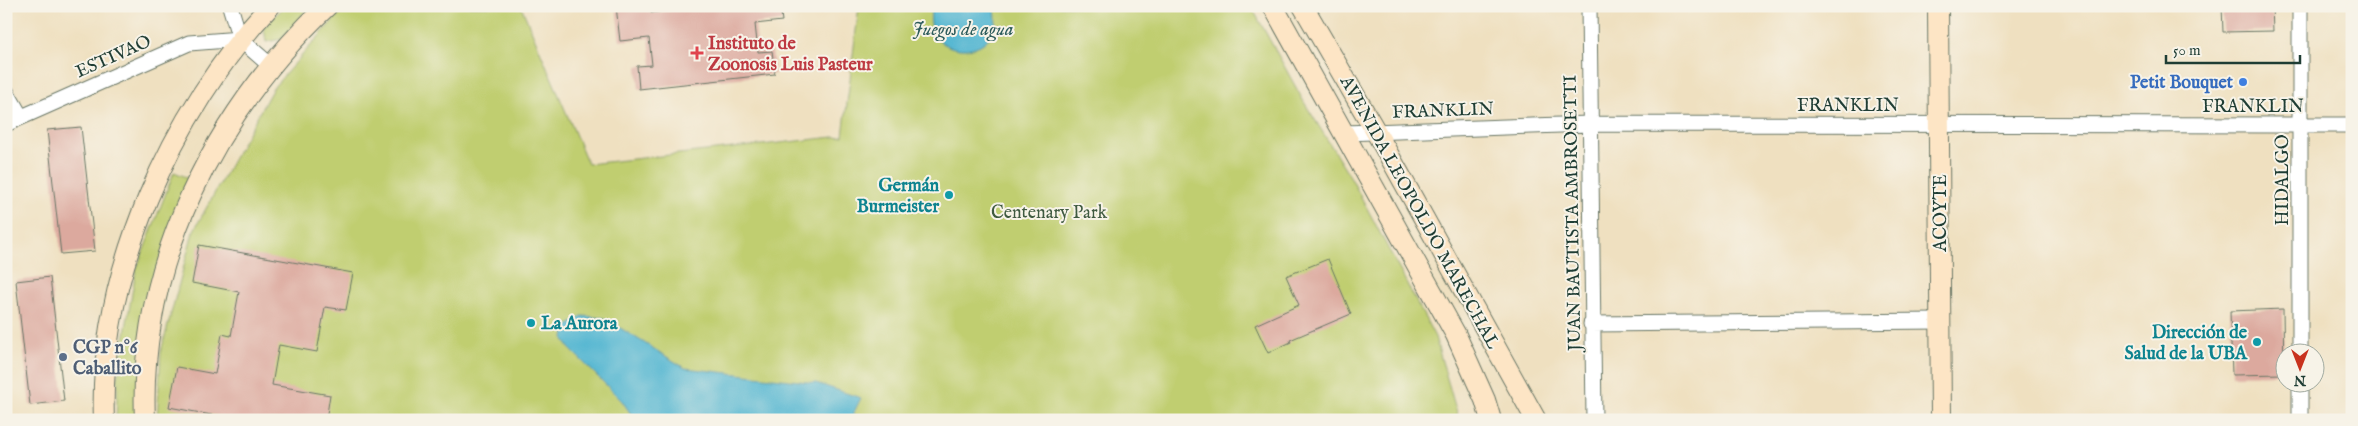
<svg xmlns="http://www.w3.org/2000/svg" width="2358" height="426" font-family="'IM FELL English',serif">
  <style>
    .green { fill: #c0ce70; stroke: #708652 }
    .water { fill: #52b6d1; stroke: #387a82 }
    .building { fill: #dca99e }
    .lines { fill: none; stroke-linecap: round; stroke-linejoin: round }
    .street-casing { stroke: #687665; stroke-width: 17 }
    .secondary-casing { stroke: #687665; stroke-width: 22 }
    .street { stroke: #fff; stroke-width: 15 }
    .secondary { stroke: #fde5c5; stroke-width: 20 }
    .health-dot { fill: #e0444e; stroke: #f7f3e8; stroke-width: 2 }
    .shop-dot { fill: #3f7fe0; stroke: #f7f3e8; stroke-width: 2 }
    .culture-dot { fill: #0f9aa8; stroke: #f7f3e8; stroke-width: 2 }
    .service-dot { fill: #5c6f8a; stroke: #f7f3e8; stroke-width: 2 }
    .labels { text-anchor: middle; stroke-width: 4; stroke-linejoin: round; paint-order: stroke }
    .health-label { font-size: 18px; font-weight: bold; fill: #be3a42; stroke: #f7f3e8; text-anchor: start }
    .street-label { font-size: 18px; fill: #1f3d34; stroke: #f7f3e8 }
    .shop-label { font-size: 18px; font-weight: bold; fill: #366cbe; stroke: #f7f3e8; text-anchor: end }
    .culture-label { font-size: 18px; font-weight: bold; fill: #0d838f; stroke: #f7f3e8; text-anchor: end }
    .park-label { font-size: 18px; fill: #3f5a40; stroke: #f7f3e8 }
    .service-label { font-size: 18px; font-weight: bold; fill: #4e5e75; stroke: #f7f3e8; text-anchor: start }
    .water-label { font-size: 19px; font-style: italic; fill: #2c5b5b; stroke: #f7f3e8 }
  </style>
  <rect width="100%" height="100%" fill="#f7f3e8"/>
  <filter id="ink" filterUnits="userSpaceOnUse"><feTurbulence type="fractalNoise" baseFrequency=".02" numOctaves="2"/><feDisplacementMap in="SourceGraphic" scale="10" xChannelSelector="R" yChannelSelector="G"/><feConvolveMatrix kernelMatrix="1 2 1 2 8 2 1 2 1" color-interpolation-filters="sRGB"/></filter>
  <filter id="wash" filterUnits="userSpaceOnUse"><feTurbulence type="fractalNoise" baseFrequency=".0096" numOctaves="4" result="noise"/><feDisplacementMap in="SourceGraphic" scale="20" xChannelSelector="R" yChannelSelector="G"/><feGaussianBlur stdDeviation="1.12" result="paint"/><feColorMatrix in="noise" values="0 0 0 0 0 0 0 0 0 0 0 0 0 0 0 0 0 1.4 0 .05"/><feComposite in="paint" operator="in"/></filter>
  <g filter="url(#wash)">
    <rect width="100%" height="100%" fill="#efe0c0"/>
    <path class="green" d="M285 6H310L282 39 266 42 264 27Z
      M351 6H521L588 164 843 136 859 6H1251L1304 102 1351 178 1435 337 1459 420H157L161 351 193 232 273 88 337 16Z
      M174 172 189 178 137 420H116L118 374 136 270Z"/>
    <path class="water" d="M932 6H994C1010 62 918 65 932 6Z
      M582 316 604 318 685 368 816 383 861 398 853 414 866 420H635L622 401 569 348 564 339 565 328Z"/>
    <g id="blocks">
      <path class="building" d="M616 6H650L651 13 685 8V6H780L782 21 755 24 758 52 772 51 775 74 639 89 637 66 652 65 649 38 620 41Z
        M2222 6H2272L2273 31 2223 32Z
        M81 127 95 251 61 254 47 130Z
        M199 245 353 273 346 310 325 307 317 352 279 345 272 385 330 395 326 420H238L169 407 177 367 215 374 222 334 231 336 239 292 192 283Z
        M1328 259 1351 314 1290 340 1291 342 1268 353 1255 325 1299 305 1286 276Z
        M50 277 64 401 30 405 16 281Z
        M2283 309 2284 374 2232 375 2230 311Z"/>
    </g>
  </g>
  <g filter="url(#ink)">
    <use href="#blocks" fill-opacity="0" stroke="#687665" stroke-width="1"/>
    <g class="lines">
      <g class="street-casing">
        <path id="street" d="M230 6 240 39 272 67
          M1589 6 1594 420
          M2300 6V354
          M6 91 21 117
          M6 124 189 43 240 39
          M1345 133 1589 124 2352 125
          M1591 324 1941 321
          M2300 420V384"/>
      </g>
      <g class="secondary-casing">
        <path id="secondary" d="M1273 6 1456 335 1485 400 1491 420
          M1303 6 1376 132 1536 420
          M1938 6 1941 420
          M104 420C98 275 172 111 270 6
          M145 420C138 263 215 112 327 6"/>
      </g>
      <use href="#street" class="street"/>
      <use href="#secondary" class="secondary"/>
    </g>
  </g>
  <path class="health-dot" d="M694.5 45.5h5v5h5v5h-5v5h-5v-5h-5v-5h5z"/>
  <circle class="shop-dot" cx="2243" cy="82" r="5"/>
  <g class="culture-dot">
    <circle cx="949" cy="195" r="5"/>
    <circle cx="531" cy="323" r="5"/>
    <circle cx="2257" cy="342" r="5"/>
  </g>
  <circle class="service-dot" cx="63" cy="357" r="5"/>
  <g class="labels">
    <g class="health-label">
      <text x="708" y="49">Instituto de<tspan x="708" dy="21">Zoonosis Luis Pasteur</tspan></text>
    </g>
    <g class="street-label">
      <text transform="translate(113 56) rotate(-24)" y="6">ESTIVAO</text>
      <text x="1848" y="111">FRANKLIN</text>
      <text x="2253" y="112">FRANKLIN</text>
      <text transform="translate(1443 110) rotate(-2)" y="6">FRANKLIN</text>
      <text transform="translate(2282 180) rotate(-90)" y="6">HIDALGO</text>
      <text transform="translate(1420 212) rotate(61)" y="6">AVENIDA LEOPOLDO MARECHAL</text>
      <text transform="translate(1572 213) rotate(-91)" y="6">JUAN BAUTISTA AMBROSETTI</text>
      <text transform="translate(1940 213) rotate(-90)" y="6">ACOYTE</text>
    </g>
    <g class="shop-label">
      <text x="2233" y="88">Petit Bouquet</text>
    </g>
    <g class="culture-label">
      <text x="939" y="191">Germán<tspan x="939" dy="21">Burmeister</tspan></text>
      <text x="541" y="329" text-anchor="start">La Aurora</text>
      <text x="2247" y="338">Dirección de<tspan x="2247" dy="21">Salud de la UBA</tspan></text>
    </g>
    <g class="park-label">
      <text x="1049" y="218">Centenary Park</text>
    </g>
    <g class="service-label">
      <text x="73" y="353">CGP n°6<tspan x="73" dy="21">Caballito</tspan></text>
    </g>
    <g class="water-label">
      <text x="963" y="35">Juegos de agua</text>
    </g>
  </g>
  <rect width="2358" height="426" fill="none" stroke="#f7f3e8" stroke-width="25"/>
  <g transform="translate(2300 368) rotate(180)"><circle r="24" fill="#f7f3e8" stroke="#a1aaa0"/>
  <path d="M0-4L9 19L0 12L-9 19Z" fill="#c8321e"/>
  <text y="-8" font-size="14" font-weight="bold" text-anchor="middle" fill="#1f3d34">N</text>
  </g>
  <path d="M2166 55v8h134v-8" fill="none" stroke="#1f3d34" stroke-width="2.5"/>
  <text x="2173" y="55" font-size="15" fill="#1f3d34" stroke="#f7f3e8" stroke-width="4" paint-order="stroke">50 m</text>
</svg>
